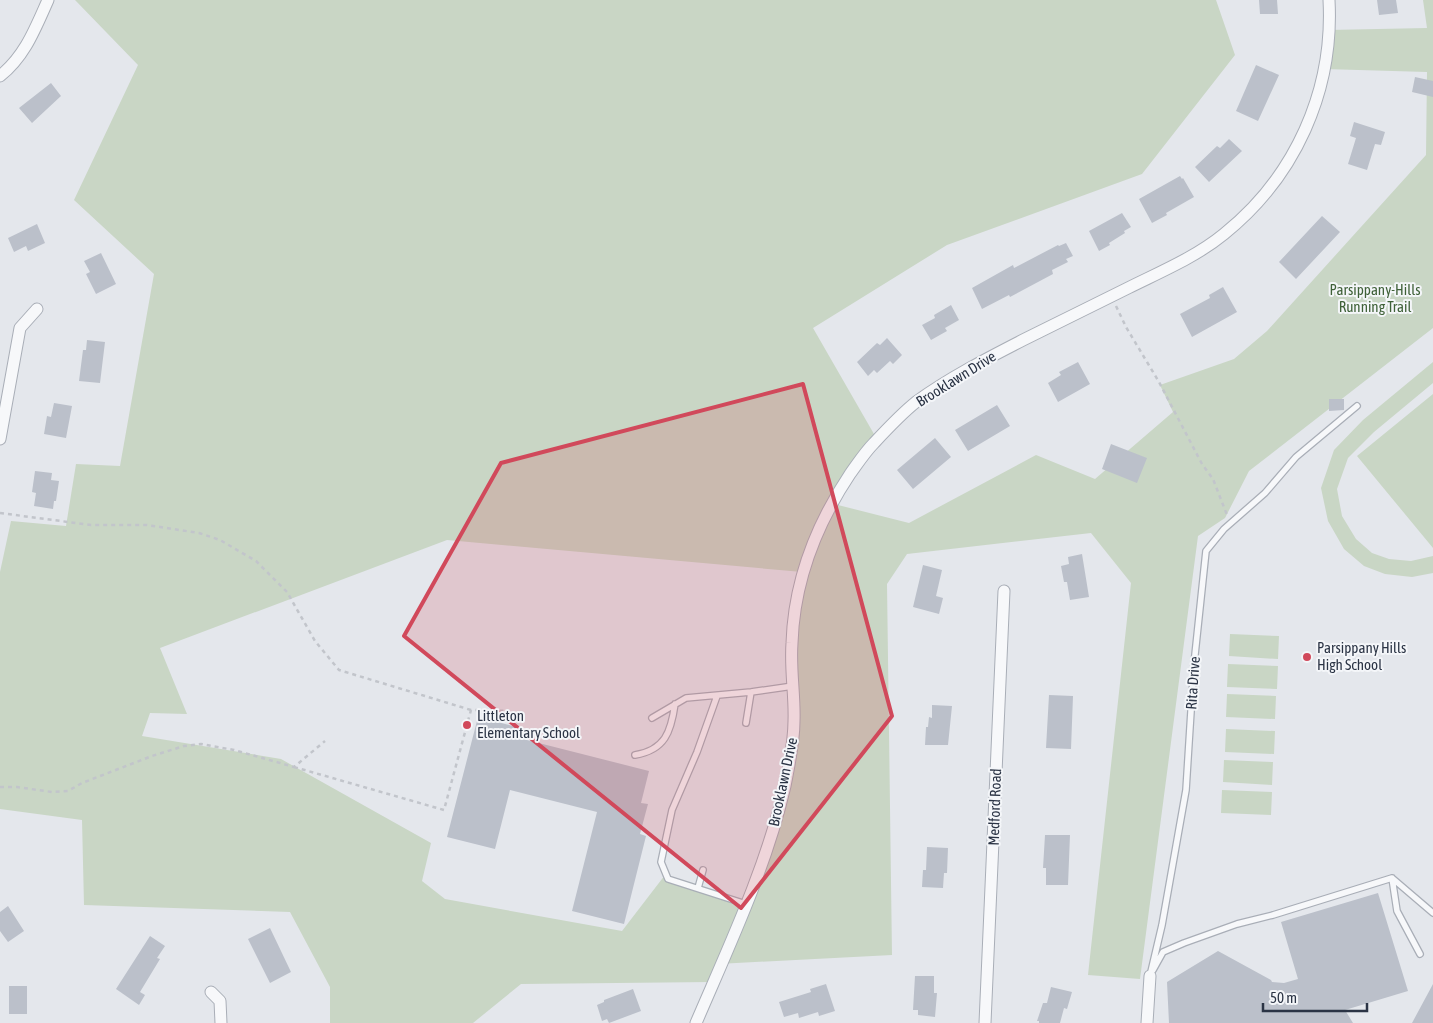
<svg xmlns="http://www.w3.org/2000/svg" width="1433" height="1023" font-family="'Asap Condensed',sans-serif">
  <style>
    .green { fill: #c9d6c5; fill-rule: evenodd }
    .building { fill: #bbc0ca }
    .lines { fill: none; stroke-linecap: round; stroke-linejoin: round }
    .lane-casing { stroke: #a9aeb7; stroke-width: 8 }
    .street-casing { stroke: #a9aeb7; stroke-width: 13 }
    .path { stroke: #c2c5cb; stroke-width: 2.5; stroke-dasharray: 4 4; stroke-linecap: butt }
    .lane { stroke: #f7f8fa; stroke-width: 5.5 }
    .street { stroke: #f7f8fa; stroke-width: 11 }
    .marked { fill: #d1495b; fill-opacity: 0.2; stroke: #d1495b; stroke-width: 4; stroke-linejoin: round }
    .poi-dot { fill: #d1495b; stroke: #f4f6f9; stroke-width: 2 }
    .labels { text-anchor: middle; stroke-width: 4; stroke-linejoin: round; paint-order: stroke }
    .park-label { font-size: 15px; fill: #3f6138; stroke: #f4f6f9 }
    .street-label { font-size: 15px; fill: #2b3445; stroke: #f4f6f9 }
    .poi-label { font-size: 15px; fill: #2b3445; stroke: #f4f6f9; text-anchor: start }
  </style>
  <rect width="100%" height="100%" fill="#e4e7ec"/>
  <path class="green" d="M75 0H1216L1235 55 1142 174 947 245 813 328 878 441 834 504 909 523 1036 455 1095 479 1173 412 1160 385 1234 359 1267 331 1426 155 1427 72 1324 69 1328 30 1427 28 1423 0H1433V328L1249 471 1225 518 1198 536 1140 979 1088 975 1131 583 1091 533 907 554 887 584 892 955 718 964 712 982 521 984 473 1023H330V987L290 912 84 905 82 820 0 809V572L11 521 66 526 76 464 120 466 154 274 74 200 138 65ZM447 540 802 572 786 789 744 902 665 875 622 931 445 899 422 881 431 843 281 759 142 736 150 713 187 714 160 648Z
    M1433 362V383L1374 432 1348 458 1337 489 1342 516 1356 539 1372 553 1389 559 1411 561 1433 556V573L1412 577 1385 574 1364 566 1344 549 1328 521 1321 488 1334 450 1363 420Z
    M1433 394V548L1357 456Z
    M1230 634 1279 636 1278 659 1229 656Z
    M1228 664 1278 666 1277 689 1227 687Z
    M1227 694 1276 696 1275 719 1226 717Z
    M1226 729 1275 731 1274 754 1225 752Z
    M1224 760 1273 762 1272 785 1223 782Z
    M1222 790 1272 792 1271 815 1221 813Z"/>
  <path class="building" d="M1259 0H1277L1278 14H1260Z
    M1377 0H1396L1398 13 1379 15Z
    M1256 65 1279 75 1258 121 1236 111Z
    M1415 77 1433 81V97L1412 92Z
    M51 83 61 96 32 123 19 108Z
    M1354 122 1385 132 1381 145 1375 144 1367 170 1348 164 1356 138 1350 136Z
    M1229 139 1242 151 1209 182 1195 167 1217 146 1220 148Z
    M1180 176 1182 179 1183 178 1194 197 1166 213 1167 215 1152 223 1139 199Z
    M1122 213 1131 227 1124 231 1125 233 1109 243 1110 245 1099 251 1089 231Z
    M1322 216 1340 232 1296 279 1279 262Z
    M37 224 45 243 28 251 26 246 14 252 8 238Z
    M1066 243 1073 256 1066 259 1068 262 1052 270 1053 274 1010 297 1009 295 982 309 972 288 1013 265 1014 268 1058 245 1059 246Z
    M101 253 116 284 96 294 86 274 90 272 84 261Z
    M1223 287 1237 312 1192 337 1180 314 1210 298 1209 295Z
    M951 305 959 320 945 328 947 331 931 340 922 325 935 318 934 315Z
    M887 338 902 355 893 364 890 361 877 373 874 370 868 376 857 362 877 343 880 345Z
    M87 340 105 342 100 383 79 381 83 350H86Z
    M1078 362 1090 384 1058 402 1048 383 1061 375 1059 372Z
    M1329 399H1344V410L1329 411Z
    M54 403 72 406 66 438 44 434 47 416 51 417Z
    M997 405 1010 426 968 451 955 430Z
    M935 438 951 457 913 489 897 470Z
    M1111 444 1147 458 1137 483 1102 469Z
    M35 471 52 473 51 480 59 481 56 501H54L53 509 34 506 36 493 32 492Z
    M1082 554 1089 597 1070 600 1067 582H1064L1061 566 1069 564 1068 557Z
    M923 565 942 570 936 596 943 598 939 614 913 607Z
    M1049 695 1073 696 1071 749 1046 748Z
    M932 705 952 706 948 745H925L926 727H928L929 717 932 718Z
    M478 717 521 728 519 738 649 771 641 803 648 804 640 834 646 836 624 924 572 911 597 812 510 790 495 849 447 837Z
    M1045 835H1070L1068 885H1046V868H1043Z
    M927 847 948 848 947 873H944L943 888 922 887 923 870H926Z
    M1378 893 1408 991 1345 1010 1353 1023H1169L1167 982 1218 951 1271 980 1272 982 1284 983 1298 979 1281 922Z
    M8 906 24 931 8 942 0 931V912Z
    M270 928 291 972 270 983 248 939Z
    M150 936 165 946 157 958 160 959 140 992 145 995 139 1005 116 989Z
    M915 976H934V993H937L935 1017 918 1015V1010H913Z
    M826 984 835 1011 819 1016 818 1012 799 1018 798 1013 784 1017 779 1002 811 992 810 989Z
    M1433 984V1023H1412Z
    M9 986H27V1014H9Z
    M1051 987 1072 992 1067 1009 1064 1008 1060 1023H1039V1021H1037L1043 1003H1047Z
    M633 989 641 1011 609 1023 607 1019 602 1021 597 1005 604 1002V1000Z"/>
  <g class="lines">
    <g class="lane-casing">
      <path id="lane" d="M717 696 697 752 672 810 661 862 668 879 746 904
        M652 718 686 698 751 692 793 686
        M746 723 751 692
        M635 755C665 750 671 732 675 704
        M1392 878 1397 911 1420 954
        M698 888 703 870
        M1153 970 1163 952 1184 943 1237 924 1273 915 1392 878 1433 913
        M1150 976 1162 925 1186 790 1194 664 1206 551 1224 529 1265 493 1296 457 1357 406"/>
    </g>
    <g class="street-casing">
      <path id="street" d="M0 76C25 56 35 29 48 0
        M0 439 20 328 37 309
        M211 992 220 1001 221 1023
        M696 1023C729 946 766 868 785 786 789 765 794 743 794 721 795 696 790 669 792 643 794 581 816 525 850 474 858 463 865 452 874 443 887 429 901 414 916 402 949 378 986 359 1023 340 1058 323 1093 305 1128 288 1160 272 1196 257 1224 234 1295 177 1334 91 1329 0
        M985 1023 1004 591
        M1147 1023 1150 976"/>
    </g>
    <path class="path" d="M1116 306 1126 327 1159 382 1202 464 1213 479 1227 515
      M0 513 91 525H147L199 533 220 540 256 561 287 592 315 641 339 670 471 710
      M294 767 444 810 471 710 509 711
      M0 787H17L52 792 68 791 82 783 152 756 184 746 201 744 234 750 294 767 325 741"/>
    <use href="#lane" class="lane"/>
    <use href="#street" class="street"/>
  </g>
  <path class="marked" d="M803 384 892 716 741 908 404 636 501 463Z"/>
  <g class="poi-dot">
    <circle cx="1307" cy="657" r="5"/>
    <circle cx="467" cy="725" r="5"/>
  </g>
  <g class="labels">
    <g class="park-label">
      <text x="1375" y="295">Parsippany-Hills<tspan x="1375" dy="17">Running Trail</tspan></text>
    </g>
    <g class="street-label">
      <text transform="translate(956 379) rotate(-32)" y="5">Brooklawn Drive</text>
      <text transform="translate(1193 683) rotate(-86)" y="5">Rita Drive</text>
      <text transform="translate(783 782) rotate(-78)" y="5">Brooklawn Drive</text>
      <text transform="translate(995 807) rotate(-88)" y="5">Medford Road</text>
    </g>
    <g class="poi-label">
      <text x="1317" y="653">Parsippany Hills<tspan x="1317" dy="17">High School</tspan></text>
      <text x="477" y="721">Littleton<tspan x="477" dy="17">Elementary School</tspan></text>
    </g>
  </g>
  <path d="M1263 1003v8h104v-8" fill="none" stroke="#2b3445" stroke-width="2.5"/>
  <text x="1270" y="1003" font-size="15" fill="#2b3445" stroke="#f4f6f9" stroke-width="4" paint-order="stroke">50 m</text>
</svg>
